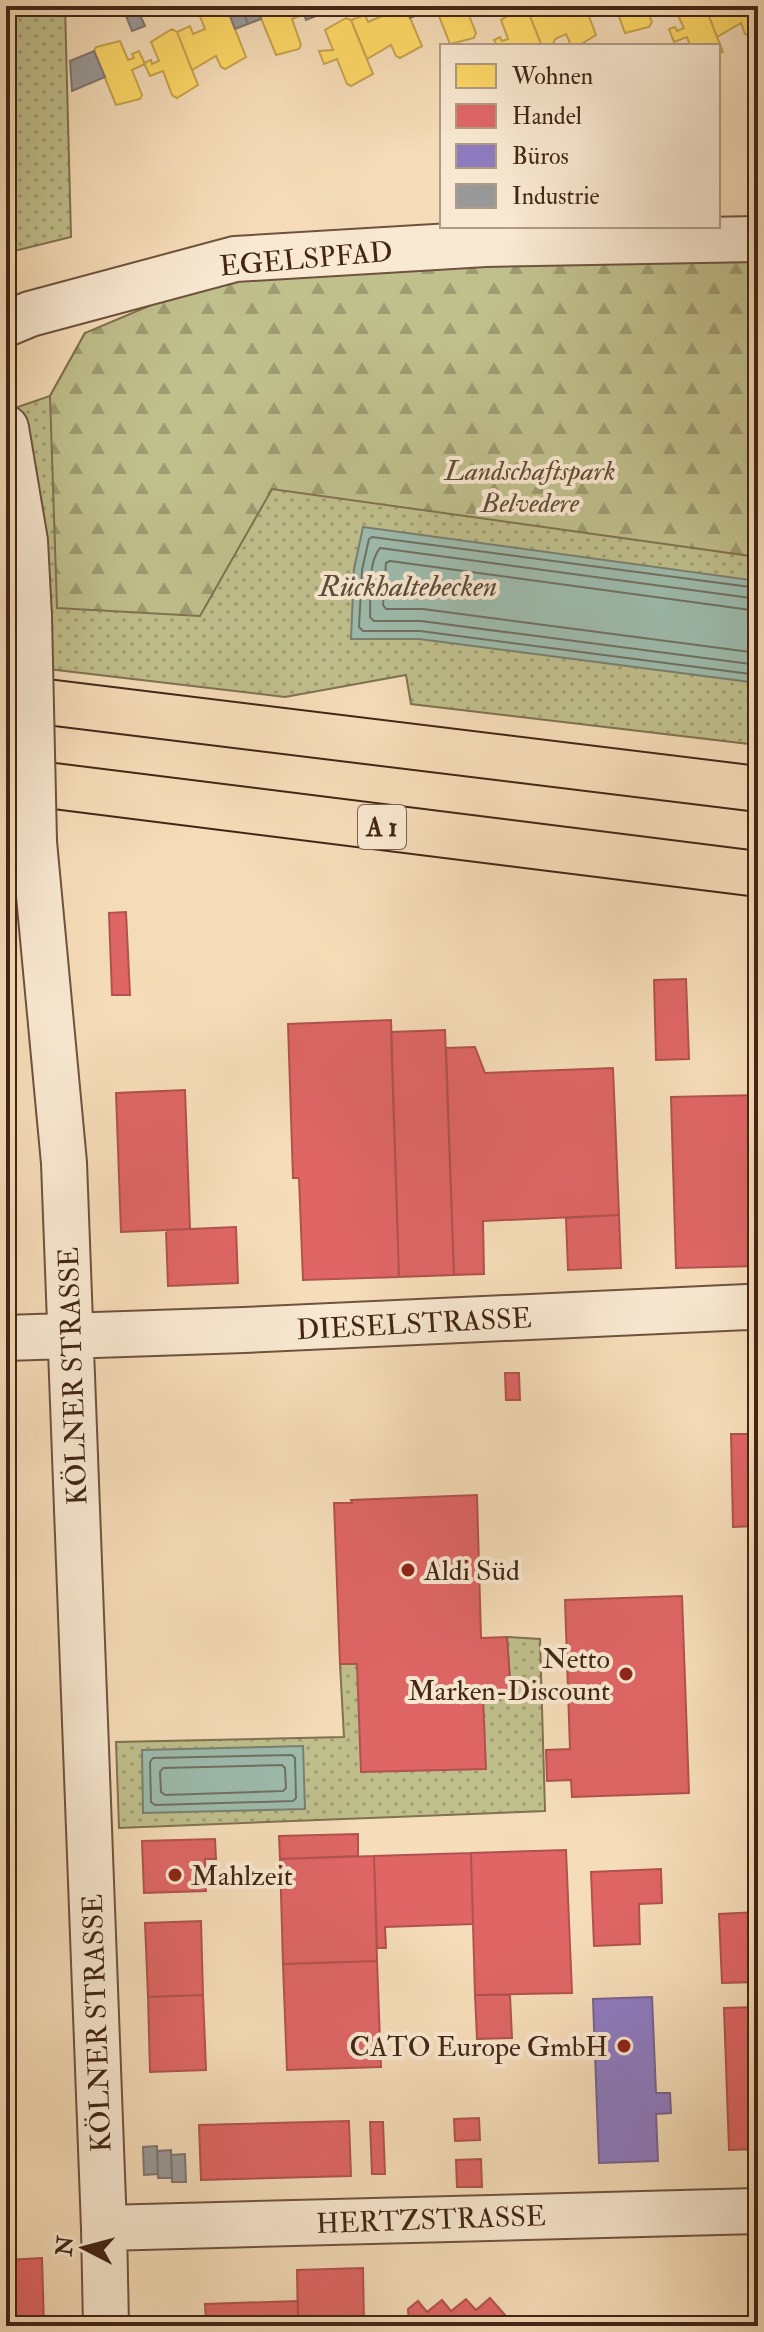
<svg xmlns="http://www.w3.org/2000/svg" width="764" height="2332" font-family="'IM FELL Double Pica',serif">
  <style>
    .grass { fill: url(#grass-dots); stroke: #817251; stroke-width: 2 }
    .forest { fill: url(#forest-firs); stroke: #817251; stroke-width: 2 }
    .water { fill: #9dbcae; stroke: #798071; stroke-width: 2 }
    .homes { fill: #ffd966; stroke: #c6a34e; stroke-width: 2 }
    .shops { fill: #e06666; stroke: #b1524e; stroke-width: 2 }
    .offices { fill: #8e7cc3; stroke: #77628f; stroke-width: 2 }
    .industry { fill: #999; stroke: #7f7671; stroke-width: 2 }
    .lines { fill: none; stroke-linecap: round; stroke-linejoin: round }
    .shore { stroke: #707062; stroke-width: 2 }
    .minor-casing { stroke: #6f533e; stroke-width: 48 }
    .highway-casing { stroke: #422515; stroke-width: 48 }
    .minor { stroke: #f9e9d2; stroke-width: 44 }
    .highway { stroke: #f6ddb9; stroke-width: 44 }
    .minor-bridge-casing { stroke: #6f533e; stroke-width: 48; stroke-linecap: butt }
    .minor-bridge { stroke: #f9e9d2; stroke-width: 44 }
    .poi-dot { fill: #8f2418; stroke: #f9e9d2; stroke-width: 3 }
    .labels { text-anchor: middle; stroke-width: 8; stroke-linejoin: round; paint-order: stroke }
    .shield { fill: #f9e9d2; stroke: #79604e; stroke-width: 2 }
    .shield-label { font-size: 26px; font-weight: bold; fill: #422515 }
    .street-label { font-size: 28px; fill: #422515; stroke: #f9e9d2 }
    .park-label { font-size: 28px; font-style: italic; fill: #624c33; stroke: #f9e9d2 }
    .poi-label { font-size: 28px; fill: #422515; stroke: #f9e9d2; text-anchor: start }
    .water-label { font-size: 30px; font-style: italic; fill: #594b3b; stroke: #f9e9d2 }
  </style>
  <defs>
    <pattern id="grass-dots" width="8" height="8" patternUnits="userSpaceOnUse" patternTransform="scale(2)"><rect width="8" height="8" fill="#c0c08d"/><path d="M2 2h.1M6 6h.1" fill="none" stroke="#9e9c72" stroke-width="1.8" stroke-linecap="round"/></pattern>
    <pattern id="forest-firs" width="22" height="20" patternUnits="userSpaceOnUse" patternTransform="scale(2)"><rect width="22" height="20" fill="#c0c08d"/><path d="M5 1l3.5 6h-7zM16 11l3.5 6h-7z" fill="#9e9c72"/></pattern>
  </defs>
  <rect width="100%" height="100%" fill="#f6ddb9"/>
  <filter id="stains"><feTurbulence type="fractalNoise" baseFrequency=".0025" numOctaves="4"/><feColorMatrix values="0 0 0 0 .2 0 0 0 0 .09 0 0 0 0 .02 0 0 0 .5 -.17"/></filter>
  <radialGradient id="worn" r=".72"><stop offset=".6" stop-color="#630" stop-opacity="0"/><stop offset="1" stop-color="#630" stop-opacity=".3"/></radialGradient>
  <path class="grass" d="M6 6H65L71 237 6 253Z
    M758 260V745L411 704 406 675 285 697 6 664V411L50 396 85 333Z
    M507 1637 540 1639 545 1811 119 1828 116 1742 344 1737 340 1664H357L483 1696 511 1695Z"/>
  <path class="forest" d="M758 260V557L272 489 200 616 57 608 50 396 85 333 196 286 356 261Z"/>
  <path class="water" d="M363 527 758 581V683L419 639H351L354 569Z
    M303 1746 305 1809 143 1813 142 1750Z"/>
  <path class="homes" d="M211 6H226L246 57 225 69 221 67 216 56 192 70 177 32 190 26 193 34 205 29 199 14 209 10Z
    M256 6H286L288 10 293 6H301L304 14 292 19 301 45 299 49 276 55Z
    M375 6H405L422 46 400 58 396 56 391 45 367 59 351 20 365 15 368 22 380 17Z
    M435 6H472L466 8 476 33 474 38 450 44Z
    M534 6H541L543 11 555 6H585L596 35 578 46 571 45 566 34 555 39 553 44 542 46 527 9Z
    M615 6H645L652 22 649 27 625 33Z
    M681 6H705L723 52 718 54V46H690L687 37 674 42 669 29 675 27 677 31 684 28 675 9Z
    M705 6H758V33L750 36 745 34 741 23 717 37Z
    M522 7 527 9 542 46H497L494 40 500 37 502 41 508 39 501 20Z
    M346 18 351 20 373 74 351 86 347 84 337 59 324 64 319 51 333 50 325 30Z
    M172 29 177 32 198 85 177 98 172 95 163 71 150 76 144 63 151 60 152 64 159 61 151 42Z
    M120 41 128 60 134 58 132 54 139 51 145 64 132 70 142 95 140 99 116 105 94 51 96 47Z"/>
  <path class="shops" d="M126 912 130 995H112L109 913Z
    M686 979 689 1059 656 1060 654 980Z
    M391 1020 399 1277 303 1280 299 1178H293L288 1024Z
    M445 1030 454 1275 399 1277 391 1032Z
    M475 1047 485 1073 613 1068 619 1215 483 1221 484 1274 454 1275 446 1048Z
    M185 1090 190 1229 121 1232 116 1093Z
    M758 1095V1266L676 1268 671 1097Z
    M619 1215 621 1268 568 1270 566 1218Z
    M236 1227 238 1283 168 1286 166 1230Z
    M505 1373H519L520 1400H506Z
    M731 1434H758V1526L733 1527Z
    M477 1495 481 1638 507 1637 511 1695 483 1696 486 1769 361 1772 357 1664H340L334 1503H352L351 1500Z
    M682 1596 689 1793 572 1797 571 1780 547 1781 546 1750 570 1749 565 1600Z
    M358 1834V1856L280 1859 279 1836Z
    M215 1839 216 1859H205L206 1891 144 1893 142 1841Z
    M566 1850 572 1993 475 1995 471 1853Z
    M471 1853 473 1924 385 1927 386 1948H377L374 1856Z
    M374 1856 377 1961 283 1964 280 1859Z
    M661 1869 662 1903 639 1904 640 1944 594 1946 591 1872Z
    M758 1912V1982L722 1983 719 1914Z
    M201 1921 203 1995 148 1997 145 1923Z
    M377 1961 381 2067 287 2070 283 1964Z
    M203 1995 206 2070 150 2072 148 1997Z
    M475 1995H510L512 2038 477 2039Z
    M758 2007V2149L729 2150 724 2008Z
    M479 2118 480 2140 455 2141 454 2119Z
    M349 2121 351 2176 201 2180 199 2125Z
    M370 2122H383L385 2174H372Z
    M481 2159 482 2187H457L456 2160Z
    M42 2258 44 2326H6V2260Z
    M363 2268 364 2326H298L297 2270Z
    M490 2298 506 2316 502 2319V2326H409L408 2309 418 2301 427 2312 442 2300 451 2311 466 2299 476 2310Z
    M298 2301V2326H208L206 2320 205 2304Z
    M208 2320V2326H164V2321Z"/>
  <path class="offices" d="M652 1997 656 2093H670L671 2113 656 2114 658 2161 599 2163 593 1999Z"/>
  <path class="industry" d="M122 6H136L145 26 132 31Z
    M226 6H241L248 24 235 29Z
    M241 6H256L261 19 248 24Z
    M301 6H316L319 15 306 20Z
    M405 6H420L423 13 410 18Z
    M420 6H435L436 8 423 13Z
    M94 51 105 77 72 91 70 61Z
    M157 2146 158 2174 144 2175 143 2147Z
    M171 2150 172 2178H158L157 2151Z
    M185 2154 186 2182H172L171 2155Z"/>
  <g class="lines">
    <path class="shore" d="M758 588 372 537 369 539 362 570 359 627 363 631H420L758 675
      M758 599 380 548C367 564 371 596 370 617L374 621H421L758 665
      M758 611 390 561 386 563 383 605 386 609H423L758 653
      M292 1755 295 1758 296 1798 293 1801 155 1805 151 1802 150 1762 153 1758Z
      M282 1765 285 1768 286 1788 283 1791 165 1795 161 1792 160 1772 163 1768Z"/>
    <g class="minor-casing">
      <path id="minor" d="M6 324 30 314 235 259 485 244 758 239
        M6 428 25 541 29 617
        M34 842 64 1163 104 2228 106 2326
        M6 1338 244 1330 747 1307 758 1308
        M104 2228 758 2211"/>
    </g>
    <g class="highway-casing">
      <path id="highway" d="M6 697 758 789
        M6 780 758 874"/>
    </g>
    <use href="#minor" class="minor"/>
    <use href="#highway" class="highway"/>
    <g class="minor-bridge-casing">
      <path id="minor-bridge" d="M29 617 34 842"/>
    </g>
    <use href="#minor-bridge" class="minor-bridge"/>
  </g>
  <g class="poi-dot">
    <circle cx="408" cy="1570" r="8"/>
    <circle cx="626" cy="1674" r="8"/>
    <circle cx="175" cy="1875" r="8"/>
    <circle cx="624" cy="2046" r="8"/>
  </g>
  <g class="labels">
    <rect class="shield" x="358" y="805" width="48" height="44" rx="6"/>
    <g class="shield-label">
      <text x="382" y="836">A 1</text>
    </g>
    <g class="street-label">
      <text transform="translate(306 258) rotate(-5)" y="10">EGELSPFAD</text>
      <text transform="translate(414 1323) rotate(-3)" y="10">DIESELSTRASSE</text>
      <text transform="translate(72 1376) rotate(-92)" y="10">KÖLNER STRASSE</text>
      <text transform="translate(96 2023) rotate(-92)" y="10">KÖLNER STRASSE</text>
      <text transform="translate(431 2219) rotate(-2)" y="10">HERTZSTRASSE</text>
    </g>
    <g class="park-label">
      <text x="530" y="480">Landschaftspark<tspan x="530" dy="32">Belvedere</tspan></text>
    </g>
    <g class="poi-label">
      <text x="424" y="1580">Aldi Süd</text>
      <text x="610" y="1668" text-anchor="end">Netto<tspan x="610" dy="32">Marken-Discount</tspan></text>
      <text x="191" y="1885">Mahlzeit</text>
      <text x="608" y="2056" text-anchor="end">CATO Europe GmbH</text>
    </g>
    <g class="water-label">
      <text x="408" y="596">Rückhaltebecken</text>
    </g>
  </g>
  <rect width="764" height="2332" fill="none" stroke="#f6ddb9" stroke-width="32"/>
  <rect x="8" y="8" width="748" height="2316" fill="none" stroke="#422515" stroke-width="4"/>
  <rect x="16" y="16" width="732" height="2300" fill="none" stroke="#422515" stroke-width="2"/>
  <rect x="440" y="44" width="280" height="184" fill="#f9e9d2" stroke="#b09b86" stroke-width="2"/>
  <rect x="456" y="64" width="40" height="24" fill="#ffd966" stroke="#b09b86" stroke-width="2"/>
  <text x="512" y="84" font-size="24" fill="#422515">Wohnen</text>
  <rect x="456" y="104" width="40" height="24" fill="#e06666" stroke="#b09b86" stroke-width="2"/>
  <text x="512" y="124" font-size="24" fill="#422515">Handel</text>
  <rect x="456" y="144" width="40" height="24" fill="#8e7cc3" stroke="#b09b86" stroke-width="2"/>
  <text x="512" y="164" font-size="24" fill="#422515">Büros</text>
  <rect x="456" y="184" width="40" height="24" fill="#999999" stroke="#b09b86" stroke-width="2"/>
  <text x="512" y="204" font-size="24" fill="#422515">Industrie</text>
  <g transform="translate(84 2248) rotate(276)" stroke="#f9e9d2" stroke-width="6" paint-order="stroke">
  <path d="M0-6L14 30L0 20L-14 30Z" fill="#422515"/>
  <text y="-12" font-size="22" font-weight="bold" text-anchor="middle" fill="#422515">N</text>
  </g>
  <rect width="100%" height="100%" filter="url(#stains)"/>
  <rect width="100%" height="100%" fill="url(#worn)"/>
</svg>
